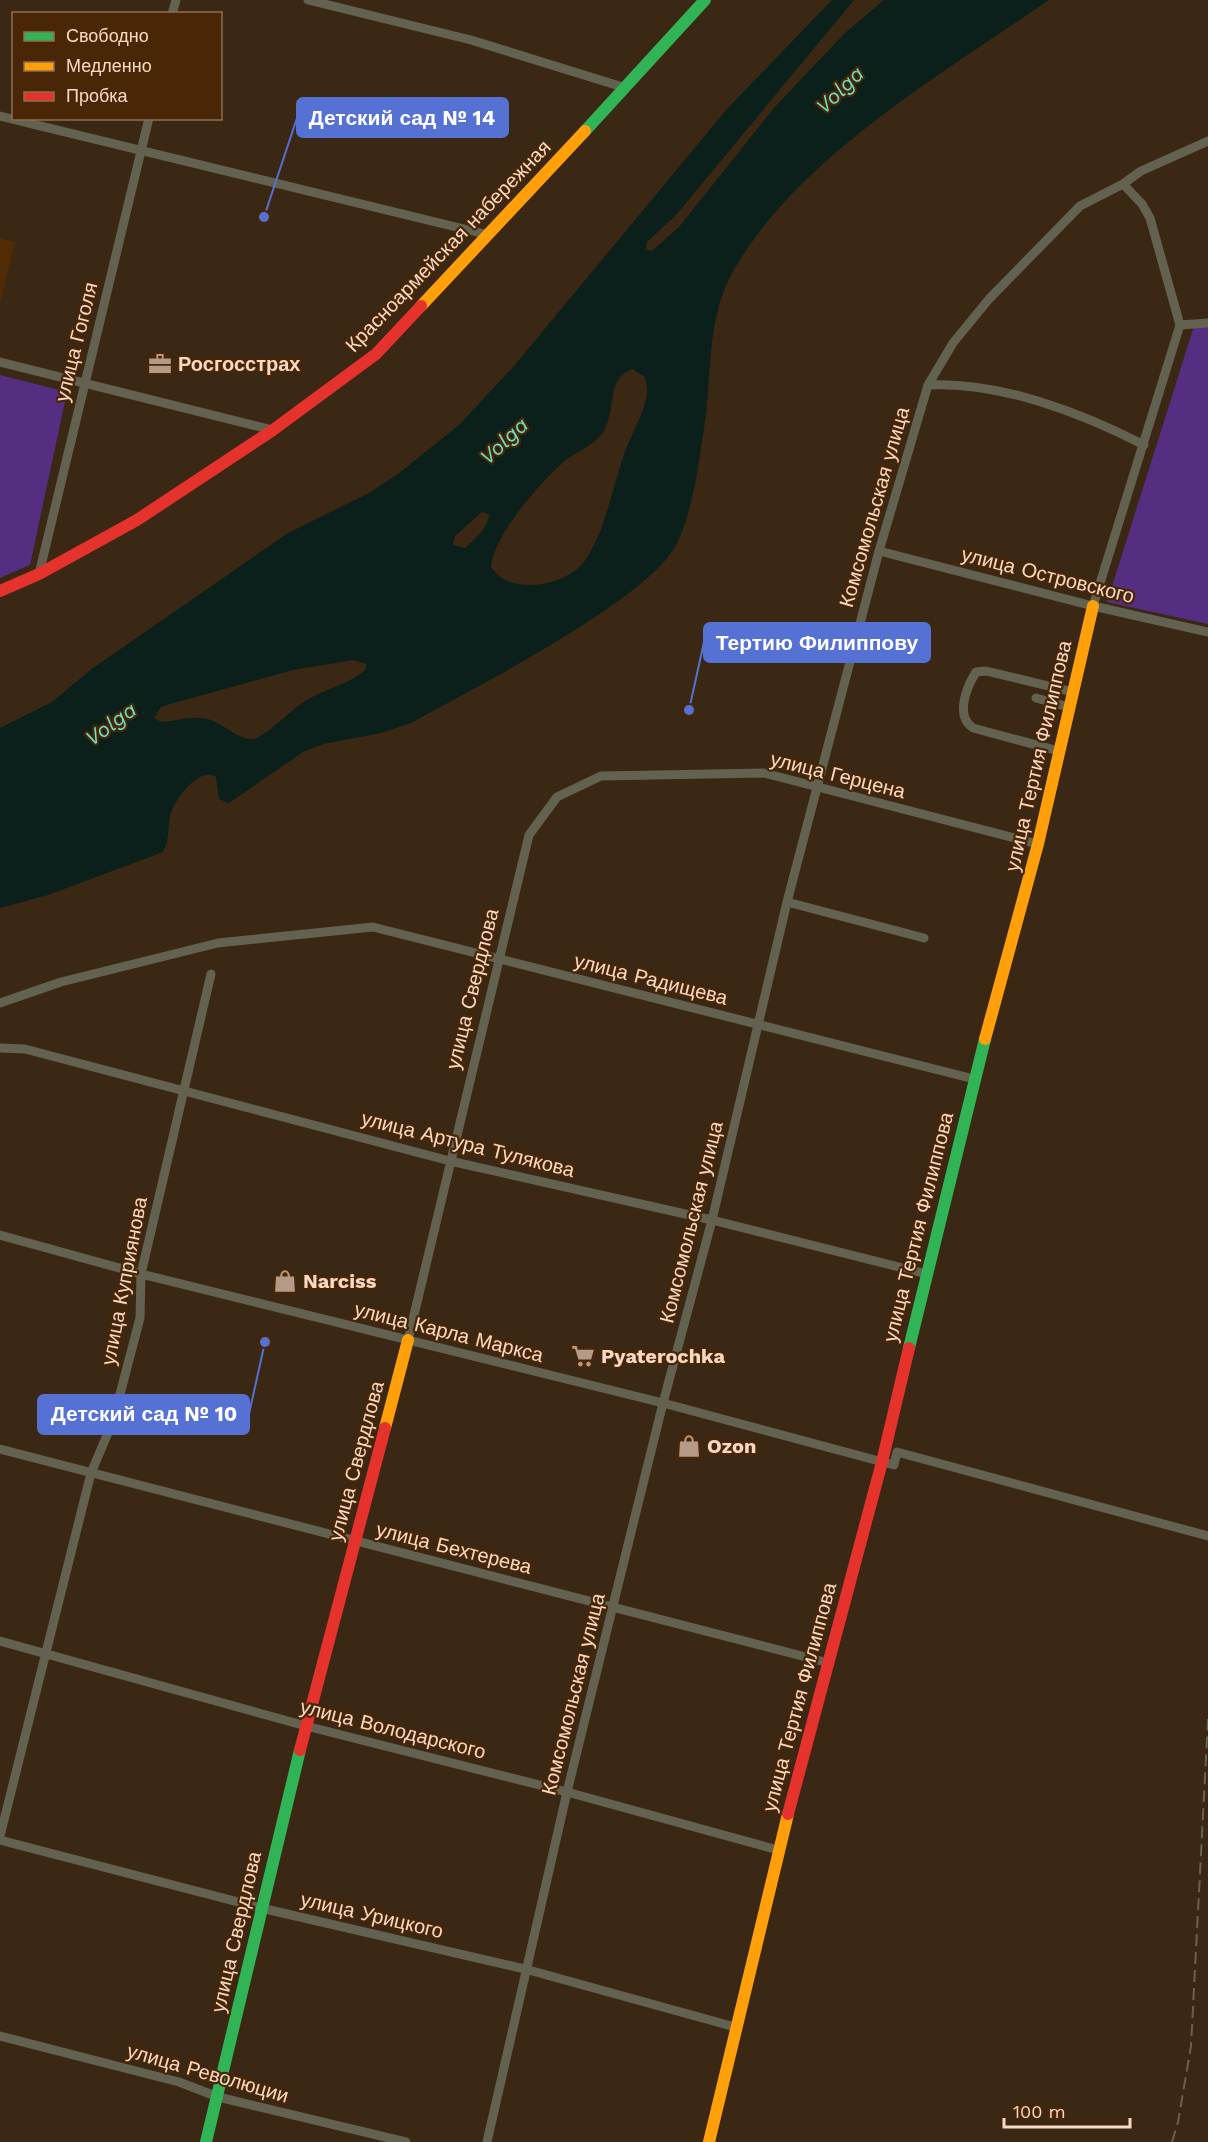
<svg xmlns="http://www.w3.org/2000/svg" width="1208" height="2142" font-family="'Work Sans',sans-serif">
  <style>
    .built { fill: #502b06 }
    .green { fill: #552e81 }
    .water { fill: #0b201a; fill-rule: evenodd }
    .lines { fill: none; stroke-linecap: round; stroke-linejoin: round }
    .street { stroke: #63614f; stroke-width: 9 }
    .fast { stroke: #30b455; stroke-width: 12 }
    .slow { stroke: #ff9f0a; stroke-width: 12 }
    .jam { stroke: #e5322d; stroke-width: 12 }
    .rail { stroke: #686150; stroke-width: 2; stroke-dasharray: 12 6; stroke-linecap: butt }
    .labels { text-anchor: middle; stroke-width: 4.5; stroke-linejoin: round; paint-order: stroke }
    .street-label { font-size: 20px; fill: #f7dac5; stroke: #492605 }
    .poi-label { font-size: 20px; font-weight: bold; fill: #f7dac5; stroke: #492605; text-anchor: start }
    .water-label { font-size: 21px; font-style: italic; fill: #68e2cb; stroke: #492605 }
    .leader { fill: none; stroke: #5471d3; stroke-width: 2 }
    .callout-dot { fill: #5471d3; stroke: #492605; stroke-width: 2 }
    .callout { fill: #5471d3; stroke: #5471d3; stroke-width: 2 }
    .callout-label { font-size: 21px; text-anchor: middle; font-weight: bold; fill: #fff }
  </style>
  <rect width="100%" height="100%" fill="#3a2714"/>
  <path class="built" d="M0 238 15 242 0 304Z"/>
  <path class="green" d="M1195 323H1208V624L1107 602Z
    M0 375 67 392 30 565 0 578Z"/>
  <path class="water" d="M832 0H854L676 215 647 242 646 250 652 251 679 227 774 108 844 34 884 0H1049C945 72 799 157 735 268 705 318 713 373 704 428 698 466 694 507 677 543 651 599 470 690 411 723L381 733 323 744 303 752 229 803 219 799 216 777C200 766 177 797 172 810 166 825 171 839 163 852L48 895 0 908V728L52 702 93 668 288 533 369 493 398 474 459 425 514 366 727 109ZM632 369 645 377C647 385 648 392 646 399 642 418 630 436 624 455 611 490 606 531 584 562 572 577 549 585 530 585 513 585 501 581 491 567 494 534 542 480 567 459 578 451 592 446 601 435 618 414 604 379 632 369ZM482 512 489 514C489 527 474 540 465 548L453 545 455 536ZM353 660 366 664V669C348 686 321 689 301 704 290 711 264 738 253 739 237 740 222 722 207 719 191 715 176 721 161 722L154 718 161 707 170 704 293 670Z"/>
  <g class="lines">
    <path class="street" d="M308 0 471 40 626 88
      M172 14 176 0
      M0 116 489 235
      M1123 184 1142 204 1150 218 1180 325
      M1180 325 1208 323
      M0 362 273 430
      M928 385C999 381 1082 413 1144 445
      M879 551 1093 606 1208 632
      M39 574 149 118
      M1093 606 1180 325
      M1036 698 1069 707
      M1059 751 973 728C955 716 966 688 976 672L986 671 1073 692
      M787 902 924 938
      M0 1003 61 982 218 943 373 927 974 1079
      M0 1048 25 1049 450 1161 712 1220 927 1274
      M0 1235 141 1274 663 1403 894 1465 897 1452 1208 1536
      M408 1340 529 835 557 797 601 776 764 773 1038 844
      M0 1449 829 1663
      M0 1641 306 1726 567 1792 778 1850
      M0 1836 91 1473 113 1421 140 1318 141 1274 211 974
      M0 1840 261 1908 525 1969 735 2027
      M0 2036 179 2082 218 2097 406 2142
      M487 2142 567 1792 663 1403 712 1220 787 902 879 551 928 385 953 343 989 299 1080 206 1123 184 1141 171 1208 141"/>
    <path class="fast" d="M585 131 705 0
      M909 1348 985 1039
      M206 2142 300 1750"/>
    <path class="slow" d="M421 306 585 131
      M985 1039 1038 844 1093 606
      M385 1428 408 1340
      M709 2142 788 1814"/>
    <path class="jam" d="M0 591 39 574 137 520 273 430 376 354 421 306
      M300 1750 385 1428
      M788 1814 882 1462 909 1348"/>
    <path class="rail" d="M1172 2142 1178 2122 1191 2046 1208 1719"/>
  </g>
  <defs>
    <g id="office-bare" transform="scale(1.8)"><path d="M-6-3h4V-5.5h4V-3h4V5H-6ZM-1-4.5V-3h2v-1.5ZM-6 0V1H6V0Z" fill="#b59b87" stroke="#492605" stroke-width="2.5" paint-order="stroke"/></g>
    <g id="shop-bare" transform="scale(1.8)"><path d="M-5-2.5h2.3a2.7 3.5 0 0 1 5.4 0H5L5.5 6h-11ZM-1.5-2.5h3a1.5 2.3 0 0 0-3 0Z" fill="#b59b87" stroke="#492605" stroke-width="2.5" paint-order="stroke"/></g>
    <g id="supermarket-bare" transform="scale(1.8)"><path d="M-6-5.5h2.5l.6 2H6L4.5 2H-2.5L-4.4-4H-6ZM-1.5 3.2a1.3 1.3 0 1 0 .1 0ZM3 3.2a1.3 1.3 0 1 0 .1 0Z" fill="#b59b87" stroke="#492605" stroke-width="2.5" paint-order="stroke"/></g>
  </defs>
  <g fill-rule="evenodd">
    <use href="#office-bare" x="160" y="364"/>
    <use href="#shop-bare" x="285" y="1281"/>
    <use href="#supermarket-bare" x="583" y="1356"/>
    <use href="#shop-bare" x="689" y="1446"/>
  </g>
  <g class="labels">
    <g class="street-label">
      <text transform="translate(448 246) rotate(-46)" y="7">Красноармейская набережная</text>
      <text transform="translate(76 342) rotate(-76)" y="7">улица Гоголя</text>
      <text transform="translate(874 507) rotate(-74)" y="7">Комсомольская улица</text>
      <text transform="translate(1048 575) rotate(14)" y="7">улица Островского</text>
      <text transform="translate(1038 756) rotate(-77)" y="7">улица Тертия Филиппова</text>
      <text transform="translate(838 775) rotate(14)" y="7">улица Герцена</text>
      <text transform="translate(651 979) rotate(14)" y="7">улица Радищева</text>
      <text transform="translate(472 989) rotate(-76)" y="7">улица Свердлова</text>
      <text transform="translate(468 1144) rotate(14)" y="7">улица Артура Тулякова</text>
      <text transform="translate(691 1222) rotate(-76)" y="7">Комсомольская улица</text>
      <text transform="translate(918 1227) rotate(-76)" y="7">улица Тертия Филиппова</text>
      <text transform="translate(124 1281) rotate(-79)" y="7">улица Куприянова</text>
      <text transform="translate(449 1332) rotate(14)" y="7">улица Карла Маркса</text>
      <text transform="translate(356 1461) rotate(-75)" y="7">улица Свердлова</text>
      <text transform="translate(454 1548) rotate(14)" y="7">улица Бехтерева</text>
      <text transform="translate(573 1694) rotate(-76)" y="7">Комсомольская улица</text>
      <text transform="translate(799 1697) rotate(-75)" y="7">улица Тертия Филиппова</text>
      <text transform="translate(393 1729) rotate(14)" y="7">улица Володарского</text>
      <text transform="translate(372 1915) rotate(13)" y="7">улица Урицкого</text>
      <text transform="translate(236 1932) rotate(-77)" y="7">улица Свердлова</text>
      <text transform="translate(208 2073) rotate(16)" y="7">улица Революции</text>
    </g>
    <g class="poi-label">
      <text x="178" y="371">Росгосстрах</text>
      <text x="303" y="1288">Narciss</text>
      <text x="601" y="1363">Pyaterochka</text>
      <text x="707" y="1453">Ozon</text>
    </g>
    <g class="water-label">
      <text transform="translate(840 90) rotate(-44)" y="7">Volga</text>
      <text transform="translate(504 441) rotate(-43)" y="7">Volga</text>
      <text transform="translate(111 724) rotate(-36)" y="7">Volga</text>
    </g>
  </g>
  <path class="leader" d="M264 217L297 118M689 710L704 642M265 1342L249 1414"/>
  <g class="callout-dot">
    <circle cx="264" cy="217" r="6"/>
    <circle cx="689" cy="710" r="6"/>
    <circle cx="265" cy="1342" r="6"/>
  </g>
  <g class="callout">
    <rect x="297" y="98" width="211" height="39" rx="6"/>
    <rect x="704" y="623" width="226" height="39" rx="6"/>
    <rect x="38" y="1395" width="211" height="39" rx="6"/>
  </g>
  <g class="callout-label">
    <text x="402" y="125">Детский сад № 14</text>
    <text x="817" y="650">Тертию Филиппову</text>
    <text x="144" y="1421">Детский сад № 10</text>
  </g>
  <rect x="12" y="12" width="210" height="108" fill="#492605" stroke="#8f6e52" stroke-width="1.5"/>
  <rect x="24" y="32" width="30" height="9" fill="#30b455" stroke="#8f6e52" stroke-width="1.5"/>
  <text x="66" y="42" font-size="18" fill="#f7dac5">Свободно</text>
  <rect x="24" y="62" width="30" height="9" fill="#ff9f0a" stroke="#8f6e52" stroke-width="1.5"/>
  <text x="66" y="72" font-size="18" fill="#f7dac5">Медленно</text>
  <rect x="24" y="92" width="30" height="9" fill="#e5322d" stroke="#8f6e52" stroke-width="1.5"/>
  <text x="66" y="102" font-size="18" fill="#f7dac5">Пробка</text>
  <path d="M1004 2118v9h126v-9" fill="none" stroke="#f7dac5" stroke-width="3"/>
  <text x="1013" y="2118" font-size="18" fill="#f7dac5" stroke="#492605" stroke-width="4.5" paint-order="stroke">100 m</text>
</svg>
